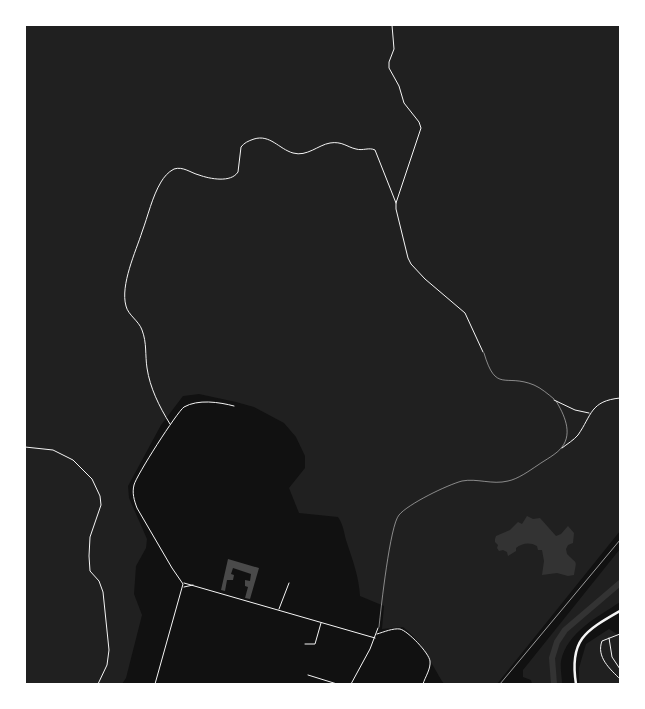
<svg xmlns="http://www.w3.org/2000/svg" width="645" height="709" font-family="Cabin,sans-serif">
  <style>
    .green { fill: #202020 }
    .water { fill: #333 }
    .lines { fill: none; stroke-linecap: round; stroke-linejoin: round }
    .river { stroke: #333; stroke-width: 6 }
    .building { fill: #4a4a4a }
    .service { stroke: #f5f5f5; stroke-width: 0.5 }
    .minor { stroke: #f5f5f5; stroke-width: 1 }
    .primary { stroke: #f5f5f5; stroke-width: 2.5 }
    .rail { stroke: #9a9a9a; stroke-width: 1 }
  </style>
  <rect width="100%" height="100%" fill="#111"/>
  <path class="green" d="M25 25H620V531L497 684H444C431 664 423 642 403 627L382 629 384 606 360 596C359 577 353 561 347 543 344 534 344 526 338 517L299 513 289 488 305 468V456L296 437 284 423 254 407 236 402 199 394 183 396 161 425 128 486 129 498 147 539 146 548 136 566 134 594 142 615 126 678 122 684H25Z
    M620 549V602C598 617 567 632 561 661 560 668 562 677 562 684H532L531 680 523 677V670Z
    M609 629 620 636V684H579V668L586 644Z"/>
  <path class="water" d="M527 516 533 519 540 518 556 536 561 534 568 526 574 533 573 543 568 545 566 549 567 554C577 565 577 558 574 575L568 576 557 573 542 575 544 561 542 550H538L537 546C530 542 522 543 516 548V551L508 556 507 552 503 550 499 551 497 548 498 545 495 542V539L496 536 510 530 518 522 522 524Z"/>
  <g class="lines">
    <path class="river" d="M554 684 552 658 557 642 565 630 620 583"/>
  </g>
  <path class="building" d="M228 559 259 568 250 599 245 598 248 587 245 586V580L250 581 251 574 233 568 231 574 234 575 233 580H227L225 591 221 590Z"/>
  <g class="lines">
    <path class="service" d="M484 353C496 394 505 373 534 385 541 388 548 394 554 399
      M379 627C381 608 390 525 399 515 408 504 447 485 462 481 477 478 492 485 508 481 518 479 529 471 538 465 545 460 557 454 562 447 573 433 564 414 556 401"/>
    <path class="minor" d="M392 25 394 49 389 62V68L399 86 404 103 419 122 421 128 396 203V209L408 258 411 264 425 279 465 313 483 352
      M554 400 575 410 589 413
      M170 424C159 406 150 388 147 368 145 355 147 343 142 330 139 321 128 315 126 306 120 285 136 251 142 232 148 216 152 197 161 182 164 177 168 172 174 169 183 166 191 173 199 175 210 179 231 183 238 172L241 147C244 143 248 141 254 139 270 134 279 149 293 153 307 157 318 145 330 143 342 141 347 147 356 149 363 151 369 147 375 150L396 203
      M25 447 53 450 73 460 92 479 100 496 101 505 90 537 89 556 90 571 99 581 103 592 109 650 107 665 98 684
      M562 448C567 444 574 440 578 435 592 415 590 401 620 398
      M184 583 375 638
      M184 587 193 585
      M279 609 289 583
      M377 634C384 632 393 628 400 629 408 631 429 653 430 661 431 669 425 677 423 684
      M620 634 602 641C596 657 610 669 620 679
      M609 638 612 657 620 669
      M305 644H315L321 623
      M308 675 337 684
      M155 684 183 584 172 568 137 508C134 500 132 493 134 485 136 476 177 412 184 407 198 399 219 402 234 406
      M351 684 370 649 378 628"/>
    <path class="primary" d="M576 684C569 640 585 631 620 611"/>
    <path class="rail" d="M500 684 620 540"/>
  </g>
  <rect width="645" height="709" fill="none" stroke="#ffffff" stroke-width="52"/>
</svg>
